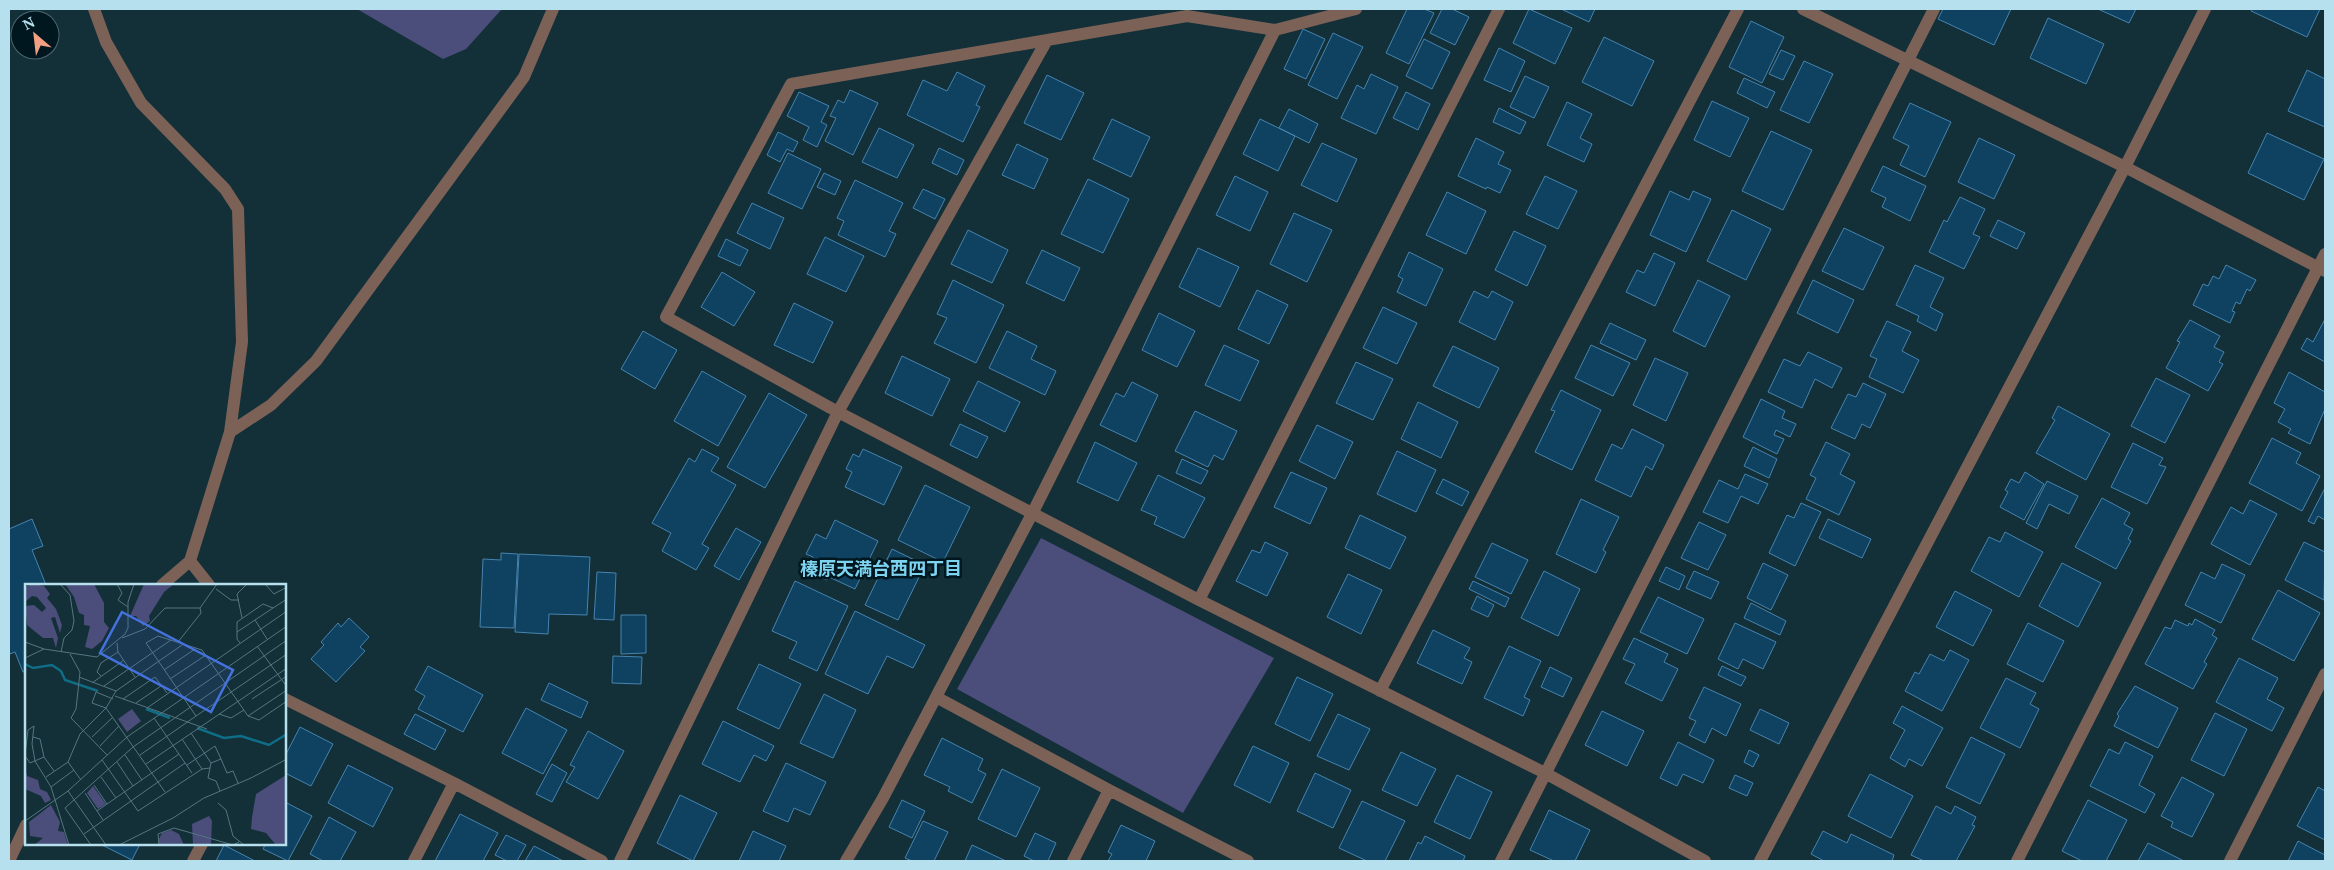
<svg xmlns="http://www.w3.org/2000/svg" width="2334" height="870" font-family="'Noto Serif','Noto Sans JP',serif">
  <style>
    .green { fill: #4b4d7b }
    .building { fill: #0f4160; stroke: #4684b0 }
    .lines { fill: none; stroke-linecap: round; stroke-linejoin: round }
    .minor { stroke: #7c6157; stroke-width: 12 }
    .tertiary { stroke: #7c6157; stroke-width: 12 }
    .labels { text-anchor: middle; stroke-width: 5; stroke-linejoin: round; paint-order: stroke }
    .neighbourhood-label { font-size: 18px; font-weight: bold; fill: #7dd4f1; stroke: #00171f }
    .inset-river { fill: none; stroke: #0f6d85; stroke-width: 2.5 }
    .inset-road { fill: none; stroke: #557681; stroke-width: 1 }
    .view { fill: #4472de; fill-opacity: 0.15; stroke: #4472de; stroke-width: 2.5 }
    .inset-edge { fill: none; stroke: #b7e0ee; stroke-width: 2.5 }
  </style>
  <rect width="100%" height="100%" fill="#132f38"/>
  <path class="green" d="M357 9H502L466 49 443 59Z
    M1041 538 1274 658 1183 813 957 689Z"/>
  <path class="building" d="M1407 9H1424L1434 13 1409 64 1386 53Z
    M1442 9H1452L1469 17 1455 45 1430 33Z
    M1529 9 1572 28 1555 64 1513 43Z
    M1561 9H1595L1589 22Z
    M1943 9H2011L1994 45 1938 19Z
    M2098 9H2136L2129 23Z
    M2252 9H2320L2307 37 2251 11Z
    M2048 18 2104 44 2086 84 2030 58Z
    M1751 21 1784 37 1762 83 1729 67Z
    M1303 29 1325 39 1306 79 1284 69Z
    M1333 33 1363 47 1337 99 1308 85Z
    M1604 37 1654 61 1632 106 1582 82Z
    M1424 39 1450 52 1432 89 1406 76Z
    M1499 48 1525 61 1511 92 1484 80Z
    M1781 50 1795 56 1783 80 1769 74Z
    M1804 61 1833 74 1809 123 1780 110Z
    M2307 70 2325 79V127L2288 111Z
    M957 72 985 86 976 105 980 107 963 142 907 115 923 80 947 91Z
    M1371 74 1398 87 1376 134 1341 118 1357 85 1364 89Z
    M1047 75 1084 93 1061 140 1024 123Z
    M1525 76 1549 87 1534 118 1510 107Z
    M1744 78 1775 92 1767 108 1737 93Z
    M850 90 878 103 853 155 825 141 836 118 830 116 838 100 844 103Z
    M799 92 829 106 821 122 827 125 817 147 803 140 809 127 787 116Z
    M1406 92 1430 104 1418 130 1393 118Z
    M1712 101 1749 118 1730 157 1694 140Z
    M1567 102 1592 114 1580 138 1592 144 1584 162 1547 145Z
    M1910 103 1951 122 1925 177 1900 165 1909 146 1893 138Z
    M1499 108 1526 122 1520 134 1493 122Z
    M1289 109 1318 124 1309 143 1279 128Z
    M1112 119 1150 137 1131 177 1093 159Z
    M1260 119 1295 136 1278 171 1243 154Z
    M879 128 914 145 897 178 862 162Z
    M1771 131 1812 150 1783 210 1742 191Z
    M778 132 798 142 793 152 787 149 780 162 767 155Z
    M2267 133 2324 159 2304 200 2248 173Z
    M1476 138 1504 152 1498 164 1511 170 1500 193 1487 187 1486 189 1458 176Z
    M1979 138 2015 155 1994 199 1958 182Z
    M1322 143 1357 159 1337 202 1301 185Z
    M1017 144 1048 159 1034 189 1002 175Z
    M939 148 964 160 957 175 932 163Z
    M788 153 821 169 802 209 768 193Z
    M1883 166 1926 186 1910 221 1882 207 1886 198 1871 191Z
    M824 173 841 181 835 195 817 187Z
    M1235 176 1268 192 1250 231 1216 215Z
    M1545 176 1577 191 1558 229 1526 214Z
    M1088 179 1129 199 1103 253 1061 234Z
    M855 180 903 203 889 231 896 234 885 257 838 235 844 221 837 218Z
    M923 189 945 199 935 219 913 208Z
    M1670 191 1689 200 1693 191 1711 199 1686 252 1650 235Z
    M1447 192 1486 211 1466 254 1426 235Z
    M1960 197 1985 209 1973 234 1980 237 1964 269 1929 252 1944 220 1947 222Z
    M752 203 784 218 770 249 737 233Z
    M1732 210 1771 229 1746 280 1707 261Z
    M1294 213 1332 230 1307 282 1270 264Z
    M1998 220 2025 233 2017 249 1990 236Z
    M1844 228 1884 247 1863 290 1822 271Z
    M968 230 1008 250 992 283 951 264Z
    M1514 231 1546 246 1527 286 1495 270Z
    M825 237 864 256 846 292 807 274Z
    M726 239 748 250 740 266 718 256Z
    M1198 248 1239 267 1220 307 1179 287Z
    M1042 250 1080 268 1064 301 1026 283Z
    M1409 252 1443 269 1426 306 1397 292 1403 279 1398 276Z
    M1654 253 1675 263 1655 306 1626 292 1637 270 1644 273Z
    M1915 265 1944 278 1930 307 1943 314 1936 331 1917 321 1919 316 1896 305Z
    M2226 265 2256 280 2250 291 2247 289 2240 304 2236 302 2232 311 2235 312 2230 323 2193 305 2203 284 2208 286 2213 276 2219 279Z
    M722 272 755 292 734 326 701 307Z
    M953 280 1004 305 976 363 934 343 947 318 937 314Z
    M1698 280 1730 296 1705 347 1673 331Z
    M1813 280 1854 300 1838 333 1797 313Z
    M1257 290 1288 305 1269 344 1238 329Z
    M1474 291 1488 298 1492 291 1513 302 1495 340 1459 322Z
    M794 303 833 322 813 363 774 345Z
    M1383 307 1417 323 1397 364 1363 348Z
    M1159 313 1195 331 1177 367 1142 350Z
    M2325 319V362L2301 349 2307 338 2313 342Z
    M2190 320 2220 336 2214 347 2224 352 2219 362 2223 364 2208 391 2166 368 2180 342 2177 341Z
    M1887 321 1911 332 1902 351 1919 360 1903 393 1869 377 1877 359 1870 356Z
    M1610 323 1646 340 1636 360 1600 343Z
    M643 331 677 350 655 389 621 369Z
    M1007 331 1037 346 1031 359 1056 371 1045 395 989 368Z
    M1224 345 1259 361 1240 401 1205 385Z
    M1591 345 1630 363 1613 396 1575 378Z
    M1453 346 1499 368 1479 408 1433 386Z
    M1808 352 1842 368 1832 388 1815 379 1802 408 1768 392 1784 359 1800 366Z
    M902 356 950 379 932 416 885 393Z
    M1655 358 1688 373 1666 421 1633 405Z
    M1356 362 1393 379 1373 420 1336 403Z
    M702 371 746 396 718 446 674 421Z
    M2289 372 2325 392V409L2310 444 2288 433 2291 429 2278 422 2285 409 2274 403Z
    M2156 378 2190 395 2165 443 2131 426Z
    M978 381 1020 402 1005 432 963 411Z
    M1132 382 1158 395 1136 442 1100 425 1116 393 1124 397Z
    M1863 383 1886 394 1870 428 1862 424 1855 439 1831 428 1848 394 1856 397Z
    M1561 390 1601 410 1572 470 1535 452 1555 411 1551 410Z
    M769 393 807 415 765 488 727 467Z
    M1761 399 1785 411 1782 418 1796 424 1790 437 1776 430 1774 435 1784 439 1777 454 1743 437Z
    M1418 402 1458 422 1441 458 1401 439Z
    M2058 406 2110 434 2086 480 2036 453 2055 420 2052 418Z
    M1195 411 1237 431 1223 460 1214 455 1208 467 1175 451Z
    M960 424 988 437 977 458 950 445Z
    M1317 425 1353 442 1335 479 1299 461Z
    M1632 429 1664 445 1652 470 1646 466 1631 497 1595 480 1612 444 1622 449Z
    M2272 438 2301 453 2296 463 2320 476 2302 511 2249 483Z
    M1095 442 1137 463 1118 501 1077 482Z
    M1826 442 1850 454 1840 474 1855 482 1839 515 1806 499 1816 478 1810 475Z
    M2133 443 2163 458 2159 465 2166 467 2147 504 2111 487Z
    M1753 447 1777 459 1769 478 1744 466Z
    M702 449 719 458 711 471 736 485 702 544 709 548 696 570 662 551 671 533 652 523 689 458 695 462Z
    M863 449 902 467 884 505 845 487 852 472 846 469 853 454 859 457Z
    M1397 451 1436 470 1416 512 1377 494Z
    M1182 459 1208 471 1201 484 1176 473Z
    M1291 472 1327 488 1310 524 1274 507Z
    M2025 472 2044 484 2024 520 2000 507 2008 492 2005 490 2011 479 2019 483Z
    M1745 474 1768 484 1758 504 1741 496 1728 523 1703 512 1719 480 1738 489Z
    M1158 475 1205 498 1184 538 1154 524 1157 517 1141 510Z
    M1443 479 1469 492 1462 506 1436 493Z
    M2047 481 2078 496 2069 514 2049 504 2037 529 2026 523Z
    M925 485 970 507 943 562 898 540Z
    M2325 488V520L2318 516 2314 524 2308 521Z
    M2102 498 2130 513 2124 524 2133 529 2128 539 2131 541 2116 569 2075 547Z
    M1581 499 1619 517 1603 550 1606 552 1596 573 1556 554Z
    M2250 500 2277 514 2250 565 2211 544 2231 507 2243 514Z
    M1801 503 1821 512 1795 566 1769 553 1787 515 1794 518Z
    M1360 515 1406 537 1390 569 1345 548Z
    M32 519 43 546 32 550 46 585H26V671L23 672 15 652 10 654 9 649V529Z
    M1828 519 1871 539 1862 558 1819 538Z
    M835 520 878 541 855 589 829 577 827 580 807 571 813 557 806 554 816 534 826 539Z
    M1699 522 1726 535 1708 570 1681 558Z
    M736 528 761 542 739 580 714 566Z
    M2005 532 2043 552 2019 597 1971 571 1989 537 2000 542Z
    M1265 542 1288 553 1267 596 1236 581 1252 550 1260 553Z
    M2304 542 2325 552 2324 600 2285 580Z
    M1492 543 1528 560 1511 594 1475 577Z
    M892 549 925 565 898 620 865 605Z
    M501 553 518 554 514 628 480 627 483 559 501 560Z
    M519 554 590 557 587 615 549 614 548 634 515 632Z
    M1763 563 1788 575 1771 610 1747 598Z
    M2062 563 2101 583 2078 627 2039 606Z
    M2222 564 2245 575 2221 623 2185 605 2201 572 2215 579Z
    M1666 567 1685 576 1679 590 1659 581Z
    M1544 571 1580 589 1558 636 1521 618Z
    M1694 571 1719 582 1711 599 1686 588Z
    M597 572 616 573 614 620 594 619Z
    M1348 574 1382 590 1361 634 1327 617Z
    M795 581 848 606 817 671 789 658 797 642 772 631Z
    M1473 581 1509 598 1505 607 1469 589Z
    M2278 590 2320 613 2294 661 2252 639Z
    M1955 591 1992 610 1973 646 1936 627Z
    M1477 596 1494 605 1488 617 1471 609Z
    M1658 597 1704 619 1687 654 1640 632Z
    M1751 603 1786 621 1780 635 1744 618Z
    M855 611 925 645 913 668 887 656 868 694 825 674Z
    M621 615H646V653L621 654Z
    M349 618 369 637 360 647 365 651 336 682 311 659 324 645 321 642 338 623 341 627Z
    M2195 619 2215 630 2212 635 2217 638 2204 662 2207 664 2193 689 2145 664 2165 627 2171 629 2175 620 2188 626 2189 623 2192 625Z
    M1735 623 1776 642 1763 669 1743 659 1738 669 1718 659Z
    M2028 623 2064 641 2043 682 2007 664Z
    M1433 630 1470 648 1464 658 1472 662 1462 684 1417 663Z
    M1634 638 1668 654 1664 662 1678 669 1662 701 1625 683 1635 664 1623 659Z
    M1509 646 1541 661 1524 697 1530 700 1523 716 1484 698Z
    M1950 650 1969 660 1942 711 1905 691 1915 672 1919 674 1930 654 1944 661Z
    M613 656 642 657 641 684 612 683Z
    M2239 658 2278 678 2267 699 2284 708 2272 731 2216 702Z
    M759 664 801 684 779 729 737 709Z
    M428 666 483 695 463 732 418 709 425 696 415 690Z
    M1722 666 1746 677 1741 686 1718 675Z
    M1550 667 1572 678 1563 697 1541 687Z
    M1297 677 1333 694 1310 741 1275 724Z
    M2006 678 2036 693 2030 704 2039 709 2020 748 1980 728Z
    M549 683 588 702 581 718 541 700Z
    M2135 686 2178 708 2158 748 2114 726 2119 716 2117 714Z
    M1704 687 1741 704 1726 736 1712 728 1705 743 1689 735 1696 721 1689 718Z
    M824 694 856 710 833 758 800 743Z
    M1902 706 1943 728 1922 766 1909 759 1905 767 1890 758 1905 730 1893 723Z
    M526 708 567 730 543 774 502 753Z
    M1760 709 1789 723 1779 744 1750 730Z
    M1602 711 1644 731 1627 766 1585 745Z
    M2215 713 2247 729 2224 776 2191 760Z
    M415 714 446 730 435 750 404 734Z
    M1338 714 1370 729 1349 770 1317 756Z
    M723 721 774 746 766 761 754 755 740 782 702 764Z
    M300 727 333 744 311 786 285 773V756Z
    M588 731 624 751 598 799 566 782 575 767 570 765Z
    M1971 737 2005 754 1980 804 1946 787Z
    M942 738 983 759 978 770 986 774 972 803 948 791 950 787 924 775Z
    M1678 742 1714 760 1703 783 1683 774 1677 786 1660 778Z
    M2125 742 2153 756 2139 785 2155 794 2145 813 2090 786 2109 749 2119 754Z
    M1253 746 1289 763 1270 803 1234 785Z
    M1749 750 1759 755 1753 767 1744 762Z
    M1401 752 1436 769 1417 806 1382 790Z
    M786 763 826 782 810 815 794 808 788 822 763 811Z
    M552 764 567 773 552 802 536 794Z
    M348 765 393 788 373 827 328 803Z
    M1002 769 1040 788 1016 837 978 819Z
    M1315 773 1351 790 1333 828 1297 811Z
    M1870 774 1913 796 1891 838 1848 816Z
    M1457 775 1492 792 1470 839 1434 822Z
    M1735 775 1753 783 1747 796 1729 788Z
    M2182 777 2214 794 2192 837 2171 827 2173 822 2161 816Z
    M2318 787 2325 791V840L2297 826Z
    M680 795 717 813 693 861 657 843Z
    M902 800 925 811 912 838 889 827Z
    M2088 800 2127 820 2106 861H2082L2062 851Z
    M1362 801 1405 821 1385 861H1367L1339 848Z
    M285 802 312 816 288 861 263 849 265 845 263 844H285Z
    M1936 806 1951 814 1955 806 1976 817 1972 825 1975 826 1956 861H1924L1911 855Z
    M1549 810 1590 830 1575 861H1554L1530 850Z
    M460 814 498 833 483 861H435Z
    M329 817 356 832 340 861H323L310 854Z
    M923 821 948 832 934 861H912L905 858Z
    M1121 825 1155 841 1146 861H1108L1112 854 1108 852Z
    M753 831 786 846 779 861H739Z
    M1823 831 1847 843 1851 834 1894 855 1892 861H1824L1811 854Z
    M1035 833 1056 843 1048 861H1034L1024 856Z
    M506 835 526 845 517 861H507L495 855Z
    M1425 836 1465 856 1463 861H1409L1418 842 1421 844Z
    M2298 841 2325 855V861H2288Z
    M2148 843 2184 861H2138Z
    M100 844H140L132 860Z
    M224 845 255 861H216Z
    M972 845 1006 861H965Z
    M534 846 563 861H525Z"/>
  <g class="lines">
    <path class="minor" d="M94 9 106 42 141 103 225 189 238 209 242 342 230 432 190 561 162 585
      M1356 9 1275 30 1187 16 791 84 666 317 838 412 1199 600 1545 773 1705 861
      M1803 9 2125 167 2325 271
      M230 432 271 405 316 361 524 77 553 9
      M190 561 209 585
      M1199 600 1499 9
      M1380 691 1738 9
      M936 697 1109 790
      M285 699 454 783 602 861
      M9 861 26 825
      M193 861 202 844
      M414 861 454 783
      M620 861 838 412 1047 40
      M846 861 883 798 1033 512 1275 30
      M1073 861 1109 790 1248 861
      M1501 861 1934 9
      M2017 861 2325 254
      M2230 861 2325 674"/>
    <path class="tertiary" d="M1760 861 2125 167 2205 9"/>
  </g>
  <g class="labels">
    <g class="neighbourhood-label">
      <text x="881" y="575">榛原天満台西四丁目</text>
    </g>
  </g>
  <g transform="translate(25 584)">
    <rect width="261" height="261" fill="#132f38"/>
    <path d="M8 0 19 2 25 10 22 14 31 25 37 41 35 49 30 33 26 34 33 54 31 64 28 54H18L2 41 0 22 9 21 17 28 21 24 12 13 7 12 0 18V3ZM40 0H69L79 19V38L84 44 77 57 67 65 60 63 65 42 59 41V31L54 29 49 13ZM119 0H149L139 8 124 32 125 37 118 42 111 32H105ZM107 125 116 137 102 148 93 135ZM0 183 2 192 13 196 15 205 22 208 26 216 20 219 16 212 0 205ZM261 191V261H251L241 249 226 245 227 233 231 210ZM68 202 81 220 73 225 62 209ZM26 221 35 238 33 247 39 248 43 261H9L18 254 5 252 4 238ZM184 232 187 237 186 261H168L167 240ZM146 246 154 250 159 261H135L133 257 137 249Z" fill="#4b4d7b"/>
    <path class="inset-river" d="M0 80 8 84 27 81 36 87 40 96 73 107M121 125 145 134M172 144 199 154 216 152 244 161 262 150"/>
    <path class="inset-road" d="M35 0 45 11 49 37 47 46 39 54 36 68M92 0 97 9 93 16 103 23M240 0 249 10 262 3M191 5 206 16H214M217 34 212 10 222 0M230 36 242 55M212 48 248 24M97 54 120 45 140 24H175M0 58 19 65 72 73 100 50 103 44V18L109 0M153 58 176 29 175 24 192 0M92 59 93 68 110 93M215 59 212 55V38L238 20 248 24 262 15M232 62 262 103M45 70 55 88 51 125 46 134 82 171M0 74 19 65M139 86 170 65M76 92 72 88 76 79 93 68M54 93 91 107M145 95 181 71M67 99 99 76M79 102 146 56M90 112 182 145M88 115 71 108 67 119 81 124 140 208M98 115 130 93 142 109M227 115 262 92M111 119 136 102M122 124 262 27M194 130 206 134 219 126M171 132 262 70M223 132 262 106M129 134 167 189M9 142 7 160 10 177 26 203 44 261M166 149 186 179 185 184M8 153 15 155 19 173 29 187M67 153 88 133M75 162 94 142M0 171 3 146 9 142M100 171 117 196M115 171 171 132 121 59 133 52 177 66 223 132 234 136 262 117M0 172 5 179 19 173M196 175 202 189 208 187 213 199M77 176 113 227 177 185 157 155M43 178 56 196M92 178 108 202M121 180 262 84M162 181 190 162 196 175 186 179M177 185 185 184 183 194 191 197 195 207M21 193 43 178 55 150 81 124 91 107 157 61M76 193 91 214M69 201 82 220M26 203 49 186M43 207 81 261M60 209 78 236M106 217 160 179M193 219 201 226 208 252 219 261M72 227 154 170M0 237 43 207 102 153 262 42M59 250 106 217M66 261 40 224 108 163 262 56M94 261 148 234 179 214 226 194 262 175M134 261 133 250 149 244 208 261 214 258"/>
    <path class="view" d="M97 28 208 86 186 128 75 69Z"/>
    <rect width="261" height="261" class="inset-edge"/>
  </g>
  <rect width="2334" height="870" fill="none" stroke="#b7e0ee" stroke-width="20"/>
  <g transform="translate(35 35) rotate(332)"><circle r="24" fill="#00171f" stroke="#496772"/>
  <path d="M0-4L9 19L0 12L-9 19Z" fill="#f2a081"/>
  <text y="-8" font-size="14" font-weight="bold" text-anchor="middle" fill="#b7e0ee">N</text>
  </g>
</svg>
